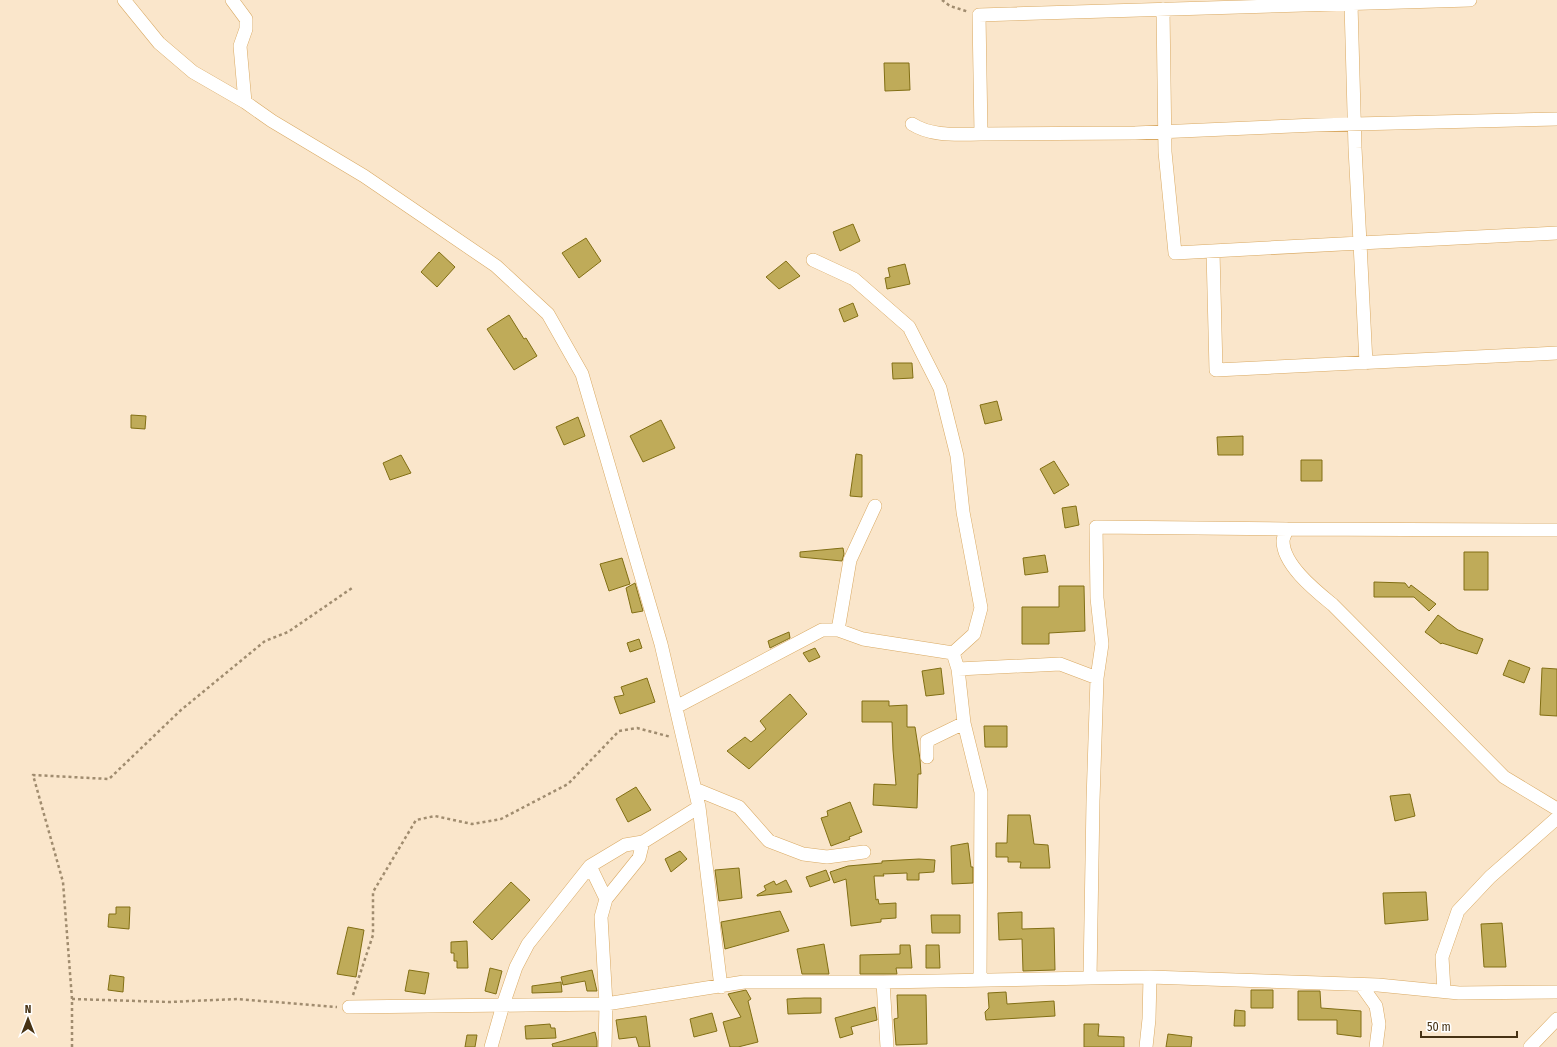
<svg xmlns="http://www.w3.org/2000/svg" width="1557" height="1047" font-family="'Fira Sans Condensed',sans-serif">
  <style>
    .building { fill: #bfab59; stroke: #826f14 }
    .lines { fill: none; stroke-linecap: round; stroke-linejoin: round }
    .minor-casing { stroke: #d9a962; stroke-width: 14 }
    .path { stroke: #a08c6f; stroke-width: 2.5; stroke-dasharray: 3 3; stroke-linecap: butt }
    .minor { stroke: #fff; stroke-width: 13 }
  </style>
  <rect width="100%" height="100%" fill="#fae6cb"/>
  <path class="building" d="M884 63H909L910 90 885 91Z
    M853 224 860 241 840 251 833 232Z
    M586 238 601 261 579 278 562 253Z
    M439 252 455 267 437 287 421 272Z
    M786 261 800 276 779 289 766 277Z
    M905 264 910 284 887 289 885 278 890 277 888 268Z
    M853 303 858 316 844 322 839 309Z
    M509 315 524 339 526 338 537 356 514 370 487 329Z
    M892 363H912L913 378 893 379Z
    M997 401 1002 420 985 424 980 405Z
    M131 415 146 416 145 429 131 428Z
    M578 417 585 436 564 445 556 427Z
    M661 420 675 448 643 462 630 436Z
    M1243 436V455H1218L1217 437Z
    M856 454 862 455V497L850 496Z
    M401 455 411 473 390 480 383 463Z
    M1301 460H1322V481H1301Z
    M1054 461 1069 485 1054 494 1040 469Z
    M1076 506 1079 525 1065 528 1062 508Z
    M843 548 844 554 842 561 800 557V552Z
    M1464 552H1488V590H1464Z
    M1045 555 1048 572 1025 575 1023 558Z
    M622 558 630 584 609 591 600 564Z
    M1374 582 1405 583 1409 588 1411 585 1436 604 1429 611 1414 597H1374Z
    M635 583 643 611 632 613 626 588Z
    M1059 586H1084L1085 631 1049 633V644H1022V607H1059Z
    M1438 615 1458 630 1483 639 1477 654 1442 643 1441 644 1425 632Z
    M789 632 790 638 770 648 768 641Z
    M639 639 642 648 630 652 627 643Z
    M815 648 820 657 809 662 803 653Z
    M1509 660 1530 668 1524 683 1503 675Z
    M941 668 944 694 926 696 922 671Z
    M1542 668 1557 669V716L1540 715Z
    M647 678 655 702 620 714 614 697 624 695 621 687Z
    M790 694 807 714 749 769 727 751 745 737 751 742 766 729 760 721Z
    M862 701H889V706L907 705V727H915L920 759 921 774H918L917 808 873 805 874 784 896 785 893 750 892 722H862Z
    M984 726H1007V747H985Z
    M636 787 651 810 628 822 616 799Z
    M1410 794 1415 816 1395 821 1390 796Z
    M850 802 862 832 849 837 850 839 831 846 821 818 828 816 827 811Z
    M1008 815H1030L1034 844 1048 845 1050 868H1020L1021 862H1008V857H996V843H1007Z
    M968 843 971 867H973V883L952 884 951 846Z
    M680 851 687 859 671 872 665 859Z
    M919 859 935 860 934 872 919 873V880H907V873L883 874 884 876H874L876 900 878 899 879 904 896 903V918L881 919V922L851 926 846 879 834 883 830 872 848 866 882 863V861Z
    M739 868 742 898 719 901 715 870Z
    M826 870 830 880 810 887 806 877Z
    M786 880 792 892 757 896V895L766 890 764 886 774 881 776 885Z
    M511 882 530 900 492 940 473 922Z
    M1426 892 1428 920 1385 924 1383 893Z
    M116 907H130L129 929 108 927 109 914H116Z
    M780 911 789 931 725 949 721 922Z
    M1022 912V929L1054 928 1055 970 1023 971 1022 939 999 940 998 913Z
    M931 915H960V933H932Z
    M1502 923 1506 967H1484L1481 924Z
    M348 927 364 930 356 977 337 974Z
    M467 941 468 968H457V961H454V953H451V942Z
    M824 944 829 974H802L797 949Z
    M900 945H910L912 968H896L897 974H860V955L900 954Z
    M926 945H939L940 968H926Z
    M490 968 502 971 496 994 485 991Z
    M409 970 429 973 425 994 405 991Z
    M592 970 597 991H587L585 981 563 985 561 977Z
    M110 975 124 977 123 992 108 990Z
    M561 982 562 992 532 993V986Z
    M746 990 751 999 748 1001 758 1042 738 1047H730L723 1022 741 1017 728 994Z
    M1251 990H1273V1008H1251Z
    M1298 991H1320L1321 1008 1361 1011V1037L1337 1034V1020H1298Z
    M1006 992 1007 1004 1054 1001 1055 1016 986 1020 985 1012 989 1008 988 993Z
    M897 995H926L927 1044 896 1045 894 1019 898 1018Z
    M804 998H821V1013L788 1014 787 999Z
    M875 1007 877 1020 851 1027 853 1034 840 1038 835 1018Z
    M1235 1010 1245 1011V1026H1234Z
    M712 1013 717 1031 694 1037 690 1019Z
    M646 1016 650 1047H639L636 1037 619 1039 616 1020Z
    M550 1024 551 1028H555L556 1038 526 1039 525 1026Z
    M1084 1024H1099L1098 1036 1124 1037V1047H1084Z
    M595 1032 597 1041V1047H553L552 1044Z
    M1168 1034 1192 1037 1191 1047H1166Z
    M467 1035H477L475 1047H465Z"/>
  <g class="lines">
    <g class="minor-casing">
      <path id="minor" d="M124 0 159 43 193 72 245 102 272 121 364 176 433 223 496 266 548 314 582 374 661 644 699 807 721 987
        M232 0 246 19V29L240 46 245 102
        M1470 0 979 15 981 134 1135 133 1315 125 1557 119
        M1163 9 1165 152 1175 253 1360 243 1355 148 1351 4
        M912 124C932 137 959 134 981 134
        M1213 251 1216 370 1557 353
        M813 260 854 279 909 327 940 388 957 456 963 512 981 608 974 634 953 653 958 669 964 723 981 792 980 980
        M1366 363 1360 243 1557 233
        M875 506 850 560 838 630 863 639 953 653
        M1287 529 1557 530
        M958 669 1060 664 1097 678
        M676 707 822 630H838
        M927 757V741L964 723
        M695 789 739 807 769 841 803 854 827 857 864 852
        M590 866 606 899 639 858 643 842
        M1090 978 1093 801 1097 678 1102 644 1097 598 1096 527 1287 529C1286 533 1283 537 1283 541 1283 565 1316 591 1333 605L1504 777 1557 809
        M883 982 887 1047
        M1361 985 1376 1006 1379 1024 1376 1047
        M1444 991 1442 957 1458 911 1490 877 1557 818
        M349 1007 606 1004 601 917 606 899
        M491 1047 503 1005 516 967 528 944 590 866 625 845 643 842 699 807
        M605 1047 606 1004 744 982H883L1090 978 1150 977 1378 985 1459 993 1557 992
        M1146 1047 1149 1019 1150 977
        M1530 1047 1557 1019"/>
    </g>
    <path class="path" d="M942 0 950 6 969 12
      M353 995 373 935V892L416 820 435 816 472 824 501 819 568 784 619 731 637 728 671 737
      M72 999 169 1002 237 999 337 1007
      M72 1047V999L63 882 33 775 109 779 181 710 265 641 288 632 352 588"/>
    <use href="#minor" class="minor"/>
  </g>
  <g transform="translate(28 1019)" stroke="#ffffff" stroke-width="3" paint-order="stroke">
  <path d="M0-3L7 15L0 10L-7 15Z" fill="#463214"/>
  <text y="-6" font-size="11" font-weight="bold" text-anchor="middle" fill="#463214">N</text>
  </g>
  <path d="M1421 1031v6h96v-6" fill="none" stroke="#463214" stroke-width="2"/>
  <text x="1427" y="1031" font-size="12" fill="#463214" stroke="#ffffff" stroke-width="3" paint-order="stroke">50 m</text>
</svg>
